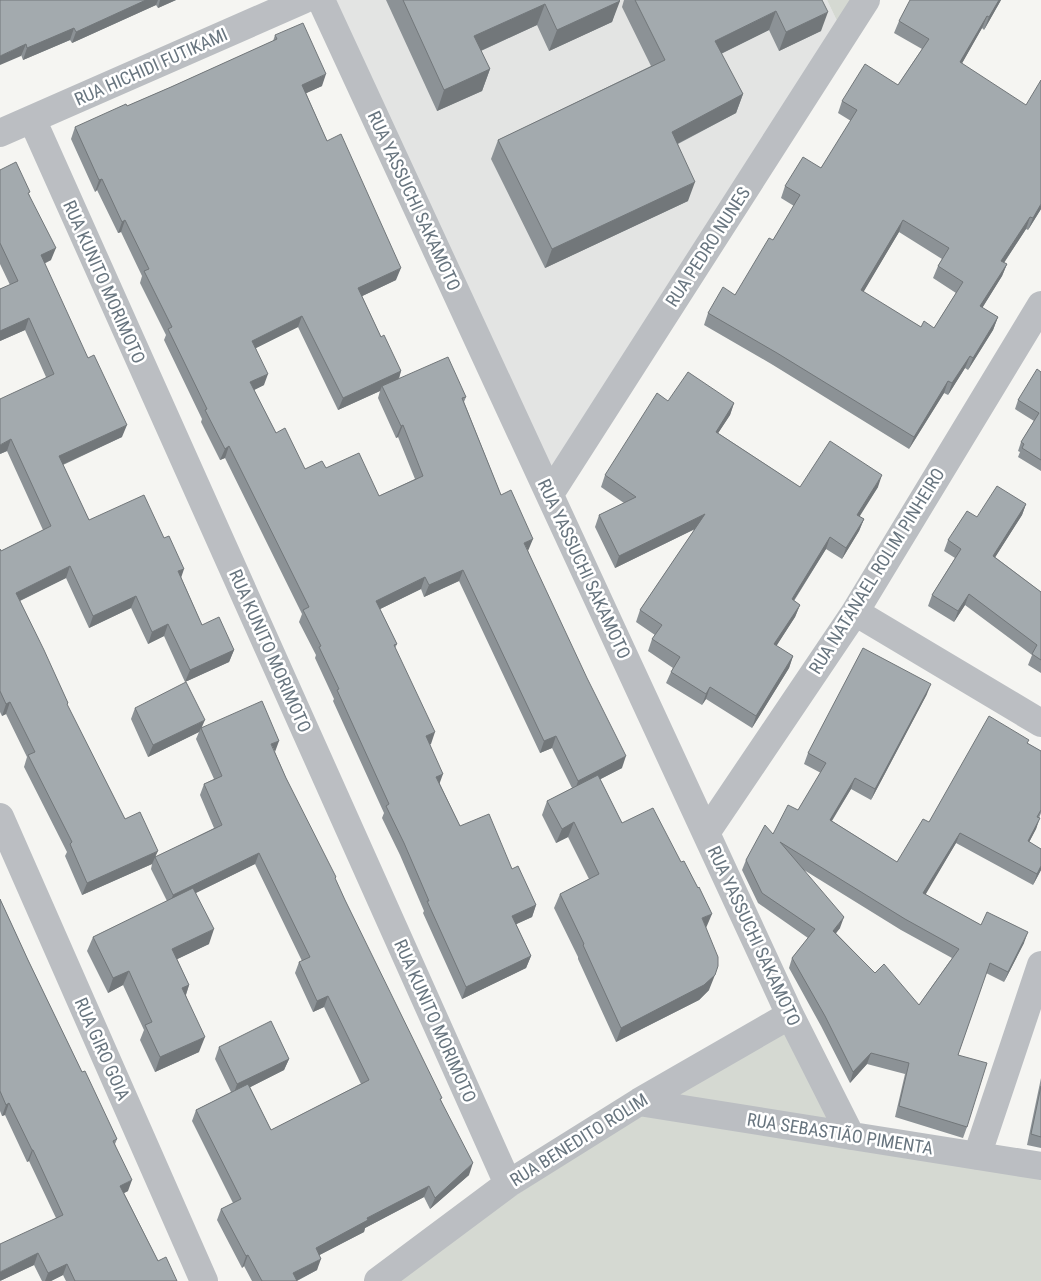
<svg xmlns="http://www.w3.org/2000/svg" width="1041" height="1281" font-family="'Roboto Condensed',sans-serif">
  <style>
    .built { fill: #e3e4e3 }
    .green { fill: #d5d9d2 }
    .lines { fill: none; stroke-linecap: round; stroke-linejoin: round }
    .minor { stroke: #bbbec2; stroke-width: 28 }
    .wall { fill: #8c9296; fill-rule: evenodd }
    .shaded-wall { fill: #72777a }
    .building { fill: #a3aaae; stroke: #72777a; fill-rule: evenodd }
    .labels { text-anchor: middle; stroke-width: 5; stroke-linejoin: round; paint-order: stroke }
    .street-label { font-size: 18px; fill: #68757f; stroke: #fff }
  </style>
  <rect width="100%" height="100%" fill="#f5f5f2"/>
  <path class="built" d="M321 0H827L837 21 545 486Z"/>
  <path class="green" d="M827 0H851L837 21Z
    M788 1023 842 1130 655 1100Z
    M642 1113 1041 1176V1281H399L507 1201Z"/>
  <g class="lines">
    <path class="minor" d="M321 0 790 1015 851 1136
      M32 119 508 1184
      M0 133 303 0
      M550 494 866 0
      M855 612 1041 723
      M0 817 204 1281
      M706 833 855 612 1041 305
      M639 1102 1041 1166
      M977 1156 1041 965
      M378 1281 508 1184 639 1102 790 1015"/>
  </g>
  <path class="wall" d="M0 0H176L158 8 156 5 72 43 70 40 23 60Z
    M386 0H619L612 22 549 51 537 25 481 51 490 69 482 91 437 111Z
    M624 0H822L821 31 779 51 769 30 721 54 743 94 736 113 678 144 688 201 545 268 491 159 498 140 651 66 622 7Z
    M1001 0 984 30 982 28 962 63 1041 209 1028 230 1026 229 1004 263 1007 264 1002 276 982 308 998 317 993 330 968 370 965 368 948 395 944 393 909 449 773 365 704 325 708 313 735 295 773 240 794 206 781 198 785 186 821 168 851 121 838 113 842 101 898 85 922 49 894 33 899 21ZM899 232 942 259 938 266 933 278 956 293 934 328 921 327 863 292Z
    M275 35 322 86 306 93 327 141 396 280 362 296 381 337 401 371 399 379 466 397 464 402 501 495 528 551 622 768 600 779 622 823 706 928 709 990 699 1000 616 1042 578 959V957L554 908 560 894 589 879 568 837 556 843 542 815 547 801 572 788 552 748 540 753 459 581 424 597 421 589 380 609 397 644 395 648 431 744H430L440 784 460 826 512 869 536 905 532 917 516 924 531 956 526 968 462 999 423 913 424 911 400 855 382 818 384 813 333 701 334 699 315 658 316 655 299 622 302 614 225 458 220 460 201 422 202 419 164 340 166 335 140 283 142 276 121 232 118 233 97 190 95 192 71 139 75 127 127 106 171 87 273 41ZM298 327 338 410 380 391 378 398 396 438 398 437 415 479 379 496 326 468 305 469 276 433 254 390 264 385 256 348Z
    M0 170 29 194 51 260 44 264 122 437 63 465 89 520 181 577 202 625 234 650 229 662 185 682 164 636 148 644 131 608 89 628 66 578 20 601 68 703 67 705 125 819 156 857 214 828 200 795 204 784 214 779 196 739 199 732 148 757 131 719 135 708 202 727 275 752 286 778 441 1100 469 1175 430 1209 424 1197 365 1228 364 1232 319 1255 317 1270 297 1281H252L244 1266 242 1268 217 1220 221 1209 233 1203 192 1121 196 1110 231 1092 215 1059 219 1047 289 1059 284 1070 250 1087 271 1130 361 1084 324 1007 313 1012 295 973 299 962 302 961 255 864 196 893 209 944 177 959 189 985 186 995 199 1052 155 1072 140 1040 144 1030 123 985 108 993 87 951 93 937 167 901 151 869 152 864 82 895 65 856 67 852 24 767 27 757 6 714 2 716 0 712V549L1 551 43 530 7 451 0 454 46 377 25 330 0 341V289L10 285 0 264Z
    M1041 372V471L1018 457 1020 452 1018 451 1021 442 1034 421 1015 409 1018 400Z
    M668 401 734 403 730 415 718 433 800 487H878L859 516 864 519 859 531 842 559 826 549 794 601 800 605 795 617 776 646 793 656 789 668 752 728 706 699 702 705 666 683 671 672 673 668 648 651 652 639 655 635 636 622 640 610 695 529 615 568 595 527 599 515 624 503 601 487 605 475Z
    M1026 504 1022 515 995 557 1041 592V673L1028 665 1032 655 965 605 954 622 928 606 932 595 955 558 944 551 948 540 977 517Z
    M927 694 871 800 851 789 832 821 897 862 929 822 1027 743 1041 751V813L1039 818 1036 829 1029 842 1041 849V870L1033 885 956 843 925 894 981 925 1024 943 1004 982 986 973 958 1055 967 1127 963 1138 895 1117 905 1074 867 1064 850 1083 821 1026 789 968 792 958 808 938 758 903 742 870 746 860 773 834 798 810 821 773 804 764 808 753ZM804 870 901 930 952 958 919 1005 875 973 836 933 840 928Z
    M0 899 28 960 82 1072 117 1139 115 1144 128 1191 124 1193 158 1261 177 1281H66L63 1275 51 1281H42L34 1265 0 1281 56 1218 29 1161 27 1162 5 1115 2 1116 0 1111Z
    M1041 1078V1148L1027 1145Z"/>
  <path class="shaded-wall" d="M146 0H158L156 5 72 43 76 32Z
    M160 0H176L158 8Z
    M999 0H1001L984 30 989 17Z
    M620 1 612 22 549 51 557 30Z
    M545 4 537 25 467 57 474 36Z
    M776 11 769 30 708 60 715 41Z
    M828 12 821 31 779 51 786 32Z
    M987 16 982 28 956 74 960 62Z
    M74 28 70 40 23 60 27 48Z
    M26 44 21 56 0 65V56Z
    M490 69 482 91 437 111 444 90Z
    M326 74 322 86 298 97 302 85Z
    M743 94 736 113 665 150 672 132Z
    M102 179 97 190 95 192 99 180Z
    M695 182 688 201 545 268 552 249Z
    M1041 204V209L1028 230 1033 218Z
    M1030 217 1026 229 997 273 1001 261Z
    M125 220 121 232 118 233 122 222Z
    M903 220 899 232 857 303 861 290Z
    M56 248 51 260 36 267 41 255Z
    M1007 264 1002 276 976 318 980 306Z
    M401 268 396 280 354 300 358 288Z
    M302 316 298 327 248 352 252 341Z
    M998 317 993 330 968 370 973 358Z
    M29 318 25 330 0 341V331Z
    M970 356 965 368 948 395 952 383Z
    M401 371 397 383 382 386 380 391 338 410 343 398Z
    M268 374 264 385 246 394 250 382Z
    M948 381 944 393 909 449 914 437Z
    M734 403 730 415 711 444 716 432Z
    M127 425 122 437 55 468 59 456Z
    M403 425 398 437 396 438 401 426Z
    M11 439 7 451 0 454V445Z
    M229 446 225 458 220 460 225 449Z
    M882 475 878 487 853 527 857 515Z
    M1026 504 1022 515 989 567 993 556Z
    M705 514 701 526 615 568 619 556Z
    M864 519 859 531 842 559 846 548Z
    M830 537 826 549 787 611 792 599Z
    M533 539 528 551 524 543Z
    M70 566 66 578 11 605 16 593Z
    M184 569 180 581 178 571Z
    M463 570 459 581 424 597 429 585Z
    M425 577 421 589 372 613 376 601Z
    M969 594 965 605 954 622 958 611Z
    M136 596 131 608 89 628 93 616Z
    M800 605 795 617 770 656 774 644Z
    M168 624 164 636 148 644 152 632Z
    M234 650 229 662 185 682 190 670Z
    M793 656 789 668 752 728 756 716Z
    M931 684 927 694 871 800 875 789Z
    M710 687 706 699 702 705 706 694Z
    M10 702 6 714 2 716 6 704Z
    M205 720 201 729V728L199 732 148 757 153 745Z
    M435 732 431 744 422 748 426 736Z
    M556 736 552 748 540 753 544 741Z
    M279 741 275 752 271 744Z
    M626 756 622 768 574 793 578 781Z
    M443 774 439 785 436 777Z
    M855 778 851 789 826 830 830 820Z
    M1040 818 1036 829 1024 852 1028 841Z
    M574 822 568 837 556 843 562 829Z
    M960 833 956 843 920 904 923 893Z
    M158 851 152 864 82 895 87 883Z
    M259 853 255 864 169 906 173 895Z
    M1041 866V870L1033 885 1037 874Z
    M536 905 532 917 508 928 512 916Z
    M712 914 706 928 702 918Z
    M844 917 840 928 829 942 833 931Z
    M214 929 209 944 167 964 172 949Z
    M1028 932 1024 943 1004 982 1008 972Z
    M531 956 526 968 462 999 466 987Z
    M129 971 123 985 108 993 113 978Z
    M715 975 709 990 699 1000 616 1042 621 1028Z
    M189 985 184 1000 182 988Z
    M328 996 324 1007 313 1012 317 1001Z
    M205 1037 199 1052 155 1072 160 1057Z
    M871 1053 867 1064 850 1083 853 1072Z
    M289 1059 284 1070 233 1096 237 1084Z
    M9 1103 5 1115 2 1116 6 1105Z
    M32 1150H33L29 1161 27 1162Z
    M473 1163 469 1175 430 1209 435 1198Z
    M132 1180 128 1191 116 1197 120 1186Z
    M429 1186 424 1197 365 1228 364 1232 312 1259 316 1248 367 1218Z
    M38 1253 34 1265 0 1281V1272Z
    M248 1255 244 1266 242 1268 246 1256Z
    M321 1259 317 1270 296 1281 293 1273Z
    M67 1264 63 1275 51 1281H45L48 1273Z"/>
  <path class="building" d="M0 0H146L76 32 74 28 27 48 26 44 0 56Z
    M403 0H619L620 1 557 30 545 4 474 36 490 69 444 90Z
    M635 0H822L828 12 786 32 776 11 715 41 743 94 672 132 695 182 552 249 498 140 665 60Z
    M910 0H999L989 17 987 16 960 62 1026 105 1041 80V204L1033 218 1030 217 1001 261 1007 264 980 306 998 317 973 358 970 356 952 383 948 381 914 437 777 353 708 313 723 287 735 295 769 238 773 240 800 195 785 186 803 157 821 168 857 110 842 101 865 64 898 85 929 39 899 21ZM903 220 949 248 938 266 963 282 934 328 924 321 921 327 861 290Z
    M303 23 326 74 302 85 327 141 341 134 401 268 358 288 381 337 384 335 401 371 343 398 302 316 252 341 268 374 250 382 276 433 285 428 305 469 322 461 326 468 359 453 379 496 423 476 403 425 401 426 382 386 448 357 466 397 462 398 501 495 511 490 533 539 524 543 587 678 626 756 578 781 556 736 544 741 463 570 429 585 425 577 376 601 397 644 394 645 435 732 426 736 443 774 436 777 460 826 489 814 512 869 518 866 536 905 512 916 531 956 466 987 427 901H429L404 843 386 806 389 804 337 690 339 689 319 647 321 646 303 610 309 607 229 446 225 449 205 410 207 409 168 329 172 327 144 271 149 269 125 220 122 222 102 179 99 180 75 127 126 104 127 106 171 87 277 39 275 35Z
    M16 162 30 192 28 193 56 248 41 255 88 358 94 355 127 425 59 456 89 520 144 495 164 538 169 536 184 569 178 571 202 625 219 617 234 650 190 670 168 624 152 632 136 596 93 616 70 566 16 593 44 650 68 703 67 704 125 819 140 812 158 851 87 883 70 844 72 842 28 755 35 752 10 702 6 704 0 691V549L1 551 51 526 11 439 0 445V399L54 374 29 318 0 331V289L18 281 0 243V170Z
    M1037 369 1041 372V460L1022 448 1024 444 1021 442 1039 413 1018 400Z
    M688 372 734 403 716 432 800 487 830 441 882 475 857 515 864 519 846 548 830 537 792 599 800 605 774 644 793 656 756 716 710 687 706 694 671 672 680 657 652 639 662 625 640 610 705 514 619 556 599 515 636 497 605 475 657 393 668 401Z
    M997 486 1026 504 993 556 1041 592V660L1032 654 1037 645 969 594 958 611 932 595 961 549 948 540 967 511 977 517Z
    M863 648 931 684 875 789 855 778 830 820 897 862 923 819 929 822 989 716 1029 740 1027 743 1041 751V810L1037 817 1040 818 1028 841 1041 849V866L1037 874 960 833 923 893 981 925 987 912 1028 932 1008 972 990 963 958 1055 987 1063 967 1127 899 1106 909 1063 871 1053 853 1072 825 1016 792 958 815 929 762 893 746 860 765 825 773 834 788 805 798 810 826 763 808 753ZM780 842 905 919 959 949 919 1005 884 964 875 973 833 931 844 917Z
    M186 682 205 720 153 745 135 708Z
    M262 701 279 741 271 744 286 778 336 877 335 878 345 900 442 1098 440 1099 473 1163 435 1198 429 1186 367 1218 368 1220 316 1248 321 1259 293 1273 297 1281H262L248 1255 246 1256 221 1209 241 1199 196 1110 248 1084 271 1130 369 1080 328 996 317 1001 299 962 310 957 259 853 173 895 155 857 222 825 204 784 222 776 201 728Z
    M598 775 622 823 653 808 681 862 684 861 698 888 699 887 712 914 702 918 718 957V966L715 975 704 985 621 1028 583 945 584 944 560 894 599 874 574 822 562 829 547 801Z
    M193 888 214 929 172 949 189 985 182 988 205 1037 160 1057 145 1025 152 1022 129 971 113 978 93 937Z
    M0 899 28 960 82 1072 85 1071 117 1139 113 1141 132 1180 120 1186 158 1261 166 1257 177 1281H75L67 1264 48 1273 38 1253 0 1272V1244L63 1215 33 1150H32L9 1103 6 1105 0 1091Z
    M271 1021 289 1059 237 1084 219 1047Z
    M1041 1086V1137L1031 1134Z"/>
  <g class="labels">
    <g class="street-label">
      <text transform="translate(151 67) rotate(-24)" y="6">RUA HICHIDI FUTIKAMI</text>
      <text transform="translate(414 201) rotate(65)" y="6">RUA YASSUCHI SAKAMOTO</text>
      <text transform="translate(708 247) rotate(-57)" y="6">RUA PEDRO NUNES</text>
      <text transform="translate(104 282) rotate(66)" y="6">RUA KUNITO MORIMOTO</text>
      <text transform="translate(584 569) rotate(65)" y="6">RUA YASSUCHI SAKAMOTO</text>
      <text transform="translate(877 571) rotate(-58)" y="6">RUA NATANAEL ROLIM PINHEIRO</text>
      <text transform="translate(270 651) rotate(66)" y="6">RUA KUNITO MORIMOTO</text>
      <text transform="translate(754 936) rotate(65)" y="6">RUA YASSUCHI SAKAMOTO</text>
      <text transform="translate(435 1021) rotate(66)" y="6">RUA KUNITO MORIMOTO</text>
      <text transform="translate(102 1049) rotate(66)" y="6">RUA GIRO GOIA</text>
      <text transform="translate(840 1134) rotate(9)" y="6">RUA SEBASTIÃO PIMENTA</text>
      <text transform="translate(579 1140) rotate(-32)" y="6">RUA BENEDITO ROLIM</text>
    </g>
  </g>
</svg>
